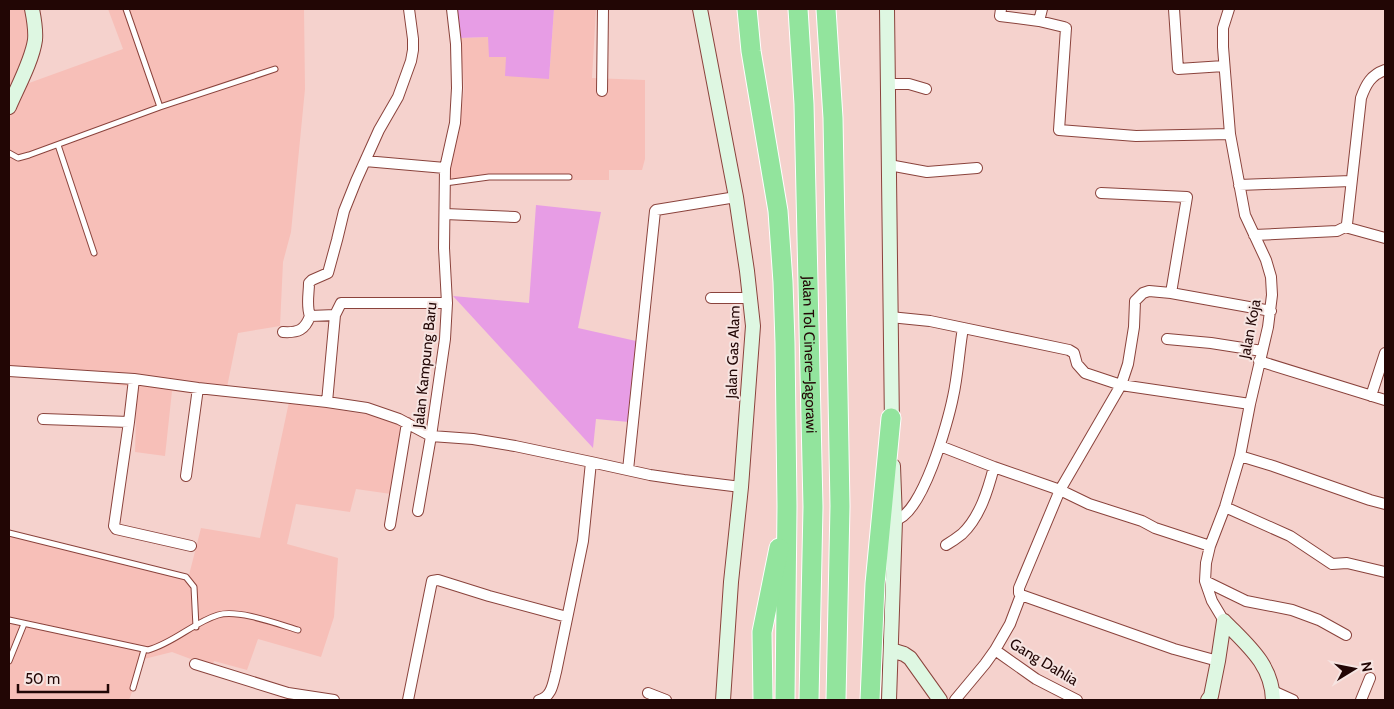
<svg xmlns="http://www.w3.org/2000/svg" width="1394" height="709" font-family="Cabin,sans-serif">
  <style>
    .built { fill: #f7bfb8 }
    .green { fill: #e79de5 }
    .lines { fill: none; stroke-linecap: round; stroke-linejoin: round }
    .lane-casing { stroke: #8a433c; stroke-width: 7 }
    .street-casing { stroke: #8a433c; stroke-width: 12 }
    .secondary-casing { stroke: #8a433c; stroke-width: 16 }
    .highway-casing { stroke: #fff; stroke-width: 21 }
    .lane { stroke: #fff; stroke-width: 5 }
    .street { stroke: #fff; stroke-width: 10 }
    .secondary { stroke: #def7e2; stroke-width: 14 }
    .highway { stroke: #92e49d; stroke-width: 19 }
    .labels { text-anchor: middle; stroke-width: 4; stroke-linejoin: round; paint-order: stroke }
    .street-label { font-size: 15px; fill: #220605; stroke: #f6e4e1 }
  </style>
  <rect width="100%" height="100%" fill="#f5d2cd"/>
  <path class="built" d="M9 9H27L32 30 18 87 123 49 108 9H130L131 10 140 9H304L305 89 291 232 283 262 280 326 238 333 225 397 172 391 165 456 135 452 137 387 9 373Z
    M554 9H596L592 78 645 80V159L642 170H609V180H545L490 176 448 180 461 113 464 89 463 72 459 38 488 37 506 56 549 79Z
    M289 402 402 420 391 494 356 489 350 512 296 504 287 544 338 558 334 617 321 657 258 639 247 670 214 661 212 667 172 652 144 659 129 700H9V533L175 577 189 575 201 528 260 538Z"/>
  <path class="green" d="M457 9H554L549 79 505 76 506 57H489L488 37 459 38Z
    M536 205 601 212 578 328 645 343 629 422 596 419 593 448 453 296 529 303Z"/>
  <g class="lines">
    <g class="lane-casing">
      <path id="lane" d="M126 9 160 107 275 69
        M58 145 94 253
        M9 153 18 158 29 155 160 107
        M445 183 489 177H569
        M9 533 186 577 194 587 196 627
        M9 620 148 650C174 643 194 622 218 615 238 609 278 624 298 630
        M9 661 24 624
        M133 688 144 650"/>
    </g>
    <g class="street-casing">
      <path id="street" d="M452 9 456 44 457 88 455 123 445 168 444 248 447 303 445 339 431 436 473 439 515 446 591 462 583 541 556 672C553 683 552 697 539 700
        M1001 9 1000 16 1039 21 1064 27 1066 28 1059 130 1136 136 1230 134
        M1174 9 1178 69 1224 66
        M1039 21 1042 9
        M888 84H909L926 89
        M602 91 603 9
        M365 161 445 168
        M889 165 927 172 977 168
        M1239 185 1351 181
        M1101 193 1187 197 1171 293
        M445 214 515 217
        M1345 227 1385 238
        M1254 235 1337 231 1345 227 1347 224 1361 98C1366 84 1371 75 1385 70
        M711 298H750
        M335 315 310 316C306 305 309 294 309 283L312 280 328 273 337 240 344 211 356 181 379 130 398 97 411 61 413 50V39L409 9
        M890 317 930 321 1069 350 1074 353 1077 364 1085 373 1121 385 1250 404
        M283 332C298 333 305 330 310 316
        M1167 339 1211 343 1262 351
        M1259 361 1385 400
        M9 371 134 379 198 388 327 402 367 408 399 419 431 436 418 511
        M134 379 129 422 114 526 116 529 191 546
        M1371 396 1385 353
        M327 402 335 315 341 303H447
        M43 419 129 422
        M940 446 994 467 1060 490 1089 504 1142 521 1155 528 1210 546
        M1240 456 1273 466 1370 500 1385 504
        M591 462 650 475 684 480 741 487
        M628 470 655 211 656 210 736 197
        M186 476 198 388
        M1225 507 1290 536 1332 564 1347 563 1385 572
        M895 520C922 516 948 422 953 397 958 375 959 351 963 328
        M390 525 407 423
        M946 545C951 542 957 538 962 534 980 517 988 490 994 467
        M1205 581 1246 601 1292 610 1319 620 1346 635
        M1021 595 1174 649 1218 661
        M1224 621 1212 601 1205 581 1206 563 1210 546 1225 507 1240 456 1250 404 1268 327 1272 295 1271 277 1266 260 1245 215 1230 134 1223 47V28L1229 9
        M995 650 1036 679 1077 700
        M195 664 288 693 334 700
        M1273 691 1293 700
        M648 693 666 700
        M408 700 432 581 438 580 489 596 567 617
        M955 700 985 664 995 650 1010 624 1021 595 1019 593V588L1060 490 1121 385 1128 364 1134 327 1135 301 1143 293 1149 291 1171 293 1271 311
        M1361 700 1370 678"/>
    </g>
    <g class="secondary-casing">
      <path id="secondary" d="M700 9 736 197 747 271 753 326 741 487 731 582 723 700
        M887 9 892 427
        M9 107C17 88 32 61 35 40 36 30 34 19 32 9
        M1224 621C1247 645 1272 664 1273 700
        M891 650 904 654 910 658 940 700
        M889 700 895 520 893 466
        M1208 700 1211 696 1218 661 1224 621"/>
    </g>
    <g class="highway-casing">
      <g id="highway">
        <path d="M747 9 751 51 778 211 783 282 785 343 787 506 785 700"/>
        <path id="s1" d="M798 9 804 104 813 507 809 700"/>
        <path d="M826 9 833 118 840 506 836 700"/>
        <path d="M763 700 762 632 779 548"/>
        <path d="M870 700 875 584 891 418"/>
      </g>
    </g>
    <use href="#lane" class="lane"/>
    <use href="#street" class="street"/>
    <use href="#secondary" class="secondary"/>
    <use href="#highway" class="highway"/>
  </g>
  <g class="labels">
    <g class="street-label">
      <text transform="translate(1250 329) rotate(-79)" y="5">Jalan Koja</text>
      <text transform="translate(733 352) rotate(-88)" y="5">Jalan Gas Alam</text>
      <text dy="5" stroke="none"><textPath href="#s1" startOffset="346">Jalan Tol Cinere–Jagorawi</textPath></text>
      <text transform="translate(425 365) rotate(-84)" y="5">Jalan Kampung Baru</text>
      <text transform="translate(1044 662) rotate(31)" y="5">Gang Dahlia</text>
    </g>
  </g>
  <rect width="1394" height="709" fill="none" stroke="#220605" stroke-width="20"/>
  <g transform="translate(1354 669) rotate(80)" stroke="#f6e4e1" stroke-width="4" paint-order="stroke">
  <path d="M0-4L9 19L0 12L-9 19Z" fill="#220605"/>
  <text y="-8" font-size="14" font-weight="bold" text-anchor="middle" fill="#220605">N</text>
  </g>
  <path d="M18 684v8h90v-8" fill="none" stroke="#220605" stroke-width="2.5"/>
  <text x="25" y="684" font-size="15" fill="#220605" stroke="#f6e4e1" stroke-width="4" paint-order="stroke">50 m</text>
</svg>
